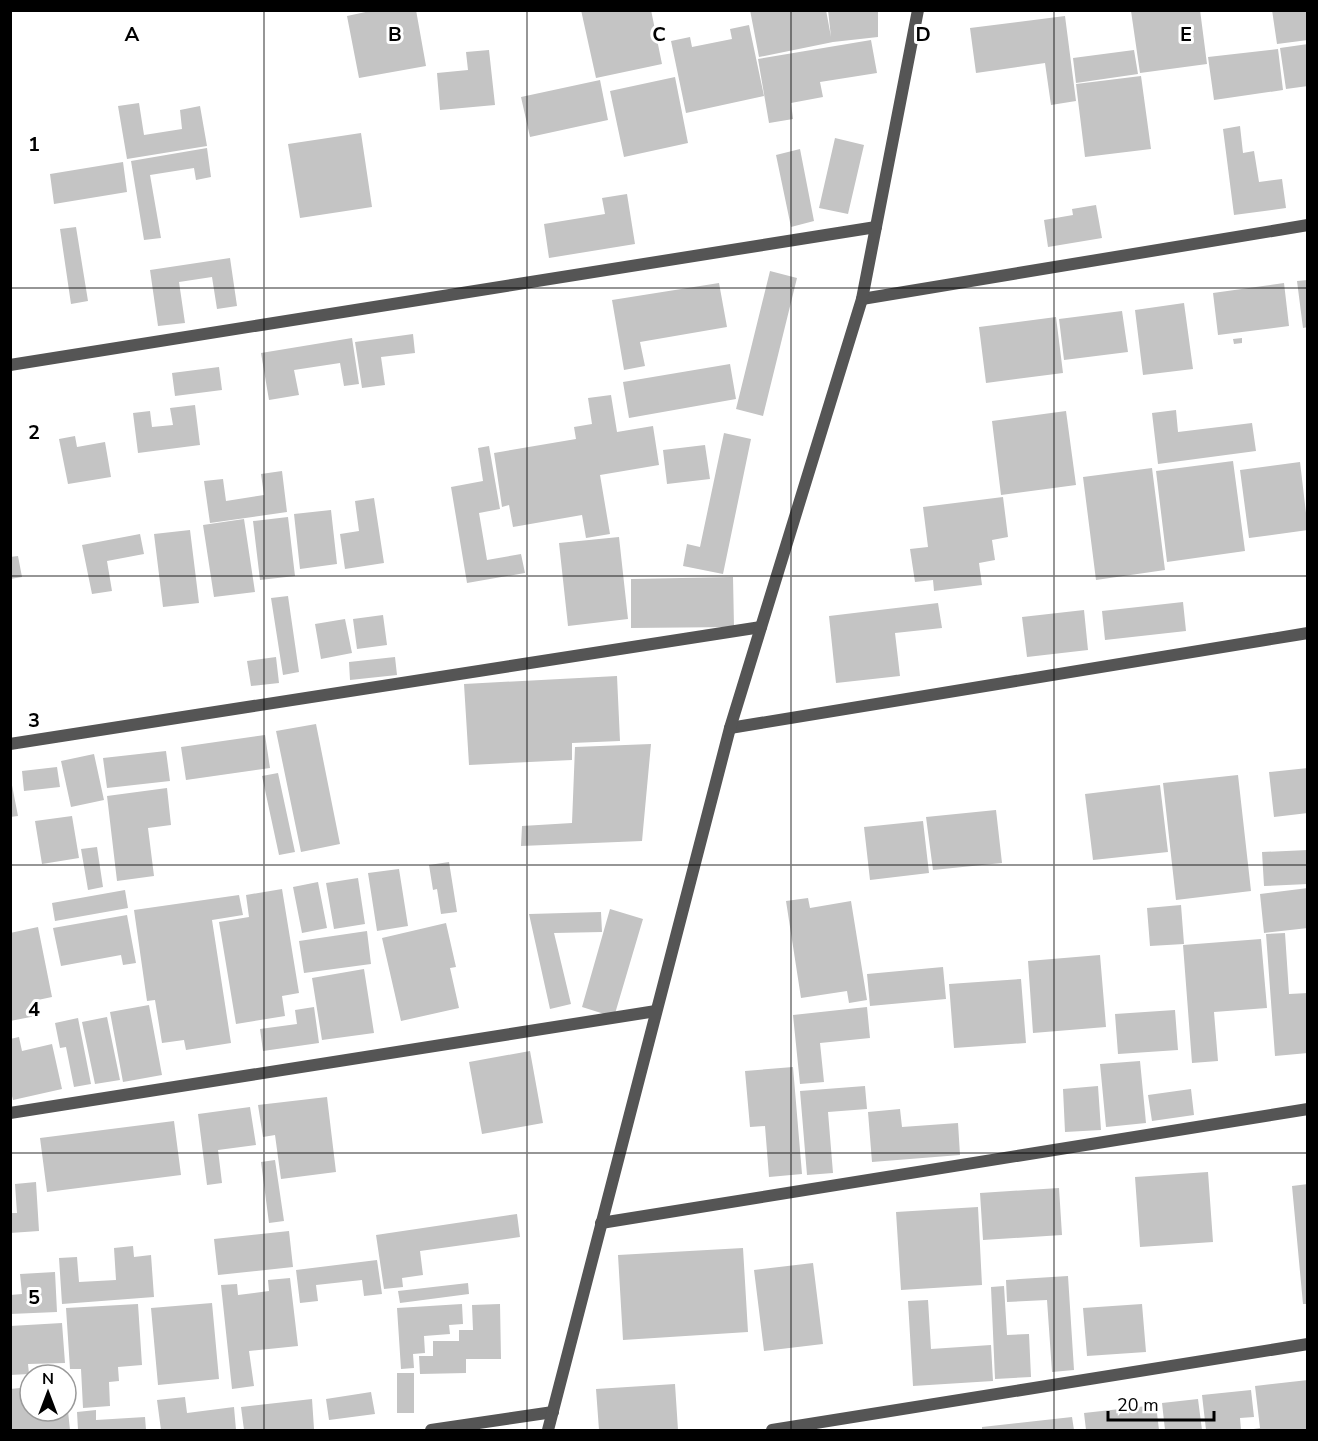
<svg xmlns="http://www.w3.org/2000/svg" width="1318" height="1441" font-family="'Nunito Sans',sans-serif">
  <style>
    .building { fill: #c4c4c4 }
    .lines { fill: none; stroke-linecap: round; stroke-linejoin: round }
    .minor { stroke: #555; stroke-width: 12 }
    .tertiary { stroke: #555; stroke-width: 12 }
    .grid { fill: none; stroke: #000; stroke-width: 1.5; stroke-opacity: 0.55 }
    .grid-label { font-size: 20px; text-anchor: middle; font-weight: bold; fill: #000; stroke: #fff; stroke-width: 6; stroke-linejoin: round; paint-order: stroke }
  </style>
  <rect width="100%" height="100%" fill="#fff"/>
  <path class="building" d="M375 10H416L426 66 359 78 347 16Z
    M581 10H651L662 64 596 78Z
    M750 10H826L831 37 828 10H878V37L833 42 759 57Z
    M1200 10 1207 64 1140 73 1131 11Z
    M1272 10H1308V40L1277 44Z
    M1065 16 1076 101 1051 105 1045 63 976 73 970 28Z
    M749 25 764 96 686 113 671 41 690 37 692 47 732 39 730 29Z
    M871 40 877 73 820 82 823 97 791 103 793 119 769 123 758 59Z
    M1308 44V86L1286 89 1280 48Z
    M1278 49 1283 90 1214 100 1208 57Z
    M489 50 495 105 440 110 437 73 468 70 466 52Z
    M1134 50 1138 74 1076 83 1073 58Z
    M1141 76 1151 149 1085 157 1076 84Z
    M675 77 688 143 624 157 610 91Z
    M600 80 608 120 530 137 521 97Z
    M139 103 144 135 182 129 180 110 200 106 207 146 127 159 118 106Z
    M1240 126 1243 153 1254 151 1259 182 1282 179 1286 208 1234 215 1223 129Z
    M361 133 372 207 300 218 288 144Z
    M835 138 864 145 848 214 819 208Z
    M207 148 211 177 196 180 194 168 150 175 161 238 144 240 131 161Z
    M800 149 814 221 791 227 776 155Z
    M123 162 127 192 54 204 50 174Z
    M627 194 635 244 549 258 544 224 605 214 602 198Z
    M1096 205 1102 238 1048 247 1044 220 1073 215 1072 209Z
    M76 227 88 301 71 304 60 229Z
    M230 258 237 306 217 309 212 277 179 282 185 323 158 326 150 270Z
    M770 271 797 278 763 416 736 409Z
    M1308 280V327L1303 328 1297 281Z
    M719 283 727 327 640 342 645 366 624 370 612 300Z
    M1284 283 1289 326 1218 335 1213 293Z
    M1184 303 1193 369 1143 375 1135 310Z
    M1122 311 1128 352 1064 360 1059 319Z
    M1056 317 1063 373 986 383 979 327Z
    M413 334 415 353 381 357 385 385 362 388 355 342Z
    M352 338 359 384 344 386 340 363 294 370 299 395 269 400 261 353Z
    M1242 338V343L1234 344 1233 339Z
    M730 364 736 399 629 418 623 382Z
    M219 367 222 390 175 396 172 373Z
    M611 395 617 432 653 426 659 465 600 475 610 534 586 538 582 515 513 527 509 505 502 507 494 453 576 439 574 427 592 424 588 398Z
    M195 405 200 445 138 453 133 413 150 411 152 427 173 425 170 408Z
    M1176 410 1178 432 1252 423 1256 451 1158 464 1152 413Z
    M1066 411 1076 485 1001 495 992 421Z
    M724 433 751 439 723 574 683 566 687 544 700 547Z
    M75 436 77 447 105 442 111 477 68 484 59 439Z
    M705 445 710 479 667 484 663 450Z
    M489 446 500 509 479 513 487 560 521 554 525 573 467 583 451 487 483 481 478 448Z
    M1233 461 1245 551 1167 562 1156 471Z
    M1300 462 1308 530 1249 538 1240 470Z
    M1152 468 1165 570 1096 580 1083 477Z
    M282 471 287 512 210 523 204 481 223 479 226 501 264 495 261 474Z
    M1003 497 1008 537 992 540 995 560 979 563 982 585 934 591 933 580 915 582 910 549 928 547 923 507Z
    M374 498 384 563 345 569 340 534 359 531 355 501Z
    M331 510 337 564 300 569 294 514Z
    M288 517 295 576 260 580 253 521Z
    M244 519 255 592 214 597 203 525Z
    M190 530 199 603 163 607 154 534Z
    M140 534 144 554 107 561 112 591 92 594 82 545Z
    M619 537 628 619 568 626 559 543Z
    M18 556 22 577 10 579V557Z
    M733 577 734 627 631 628V579Z
    M288 596 299 672 283 675 271 598Z
    M1183 602 1186 631 1105 640 1102 611Z
    M938 603 942 628 895 633 900 676 836 683 829 616Z
    M1084 610 1088 650 1027 657 1022 617Z
    M383 615 387 645 357 649 353 619Z
    M345 619 352 653 321 659 315 624Z
    M276 657 279 683 251 686 247 661Z
    M395 657 397 675 350 680 349 662Z
    M617 676 620 741 572 743V760L469 765 464 684Z
    M316 724 340 844 301 852 276 731Z
    M265 735 270 768 186 780 181 747Z
    M651 744 642 841 521 846 522 826 572 823 575 747Z
    M166 751 170 781 107 788 103 758Z
    M94 754 104 800 71 807 61 761Z
    M57 767 60 787 24 791 22 771Z
    M1308 768V813L1274 817 1269 772Z
    M278 773 295 852 279 855 262 776Z
    M10 775 18 816 10 817Z
    M1238 775 1251 891 1176 900 1163 783Z
    M1160 785 1168 852 1093 860 1085 794Z
    M167 788 171 825 148 828 154 876 117 881 107 796Z
    M996 810 1002 863 933 870 926 817Z
    M72 816 79 858 42 864 35 821Z
    M923 821 929 873 870 880 864 827Z
    M97 847 103 887 88 890 81 849Z
    M1308 850V884L1264 886 1262 852Z
    M449 862 457 912 441 914 437 889 433 890 429 865Z
    M399 869 408 926 377 931 368 873Z
    M358 878 365 924 334 929 326 883Z
    M318 882 327 928 302 933 293 887Z
    M1308 888V928L1264 933 1260 894Z
    M282 889 299 993 282 996 285 1016 236 1024 219 922 249 917 246 895Z
    M125 890 128 908 55 921 52 903Z
    M239 895 243 915 212 920 231 1043 186 1050 184 1040 162 1043 155 1000 147 1001 134 910Z
    M808 898 810 908 851 901 867 1000 849 1003 847 991 801 998 786 901Z
    M1181 905 1184 944 1150 946 1147 908Z
    M610 909 643 919 614 1017 582 1007Z
    M601 912 602 932 554 933 571 1004 550 1009 529 914Z
    M127 915 136 963 123 965 121 955 61 966 53 928Z
    M446 923 456 967 450 968 459 1008 401 1021 382 938Z
    M38 927 52 997 33 1001 36 1016 10 1021V933Z
    M367 931 371 964 304 973 299 941Z
    M1285 933 1289 994 1308 993V1053L1275 1056 1266 934Z
    M1261 939 1267 1008 1214 1012 1218 1061 1192 1063 1183 945Z
    M1100 955 1106 1027 1033 1033 1028 961Z
    M943 967 946 999 870 1006 867 974Z
    M364 969 374 1033 322 1040 312 978Z
    M1021 979 1026 1043 954 1048 949 984Z
    M149 1005 162 1075 123 1082 110 1012Z
    M314 1007 319 1043 263 1051 260 1029 297 1024 295 1010Z
    M867 1007 870 1038 820 1043 824 1082 800 1084 793 1015Z
    M1175 1010 1178 1050 1118 1054 1115 1014Z
    M107 1017 120 1080 95 1084 82 1022Z
    M78 1018 91 1084 74 1087 66 1047 60 1048 55 1023Z
    M19 1037 22 1051 52 1044 62 1089 13 1100 10 1088V1039Z
    M530 1051 543 1123 482 1134 469 1062Z
    M1140 1061 1146 1123 1106 1127 1100 1064Z
    M793 1067 802 1174 769 1177 765 1126 750 1127 745 1071Z
    M865 1086 867 1109 828 1112 833 1173 807 1175 800 1091Z
    M1098 1086 1101 1130 1065 1132 1063 1089Z
    M1191 1089 1194 1115 1152 1121 1148 1095Z
    M327 1097 336 1172 281 1179 275 1135 263 1137 258 1105Z
    M250 1107 256 1145 218 1150 222 1183 207 1185 198 1114Z
    M900 1109 902 1127 958 1123 960 1155 872 1162 868 1112Z
    M174 1121 181 1175 47 1192 40 1138Z
    M275 1160 284 1221 269 1223 261 1162Z
    M1208 1172 1213 1242 1140 1247 1135 1177Z
    M36 1182 39 1231 10 1233V1213H17L15 1184Z
    M1308 1184V1304H1303L1292 1186Z
    M1059 1188 1062 1235 983 1240 980 1193Z
    M978 1207 982 1285 901 1290 896 1212Z
    M517 1214 520 1237 420 1251 423 1275 402 1278 403 1287 384 1289 376 1235Z
    M289 1231 293 1267 218 1275 214 1239Z
    M133 1246 134 1257 151 1255 154 1297 62 1304 59 1258 77 1257 79 1282 116 1280 114 1248Z
    M743 1248 748 1332 623 1340 618 1255Z
    M377 1260 382 1294 364 1296 362 1280 316 1285 318 1301 300 1303 296 1270Z
    M813 1263 823 1344 764 1351 754 1270Z
    M55 1272 57 1312 10 1314V1295L22 1294 20 1274Z
    M1068 1276 1074 1370 1052 1372 1047 1300 1007 1302 1006 1280Z
    M290 1278 298 1346 249 1351 254 1386 232 1389 221 1285 237 1284 238 1295 269 1291 268 1280Z
    M468 1283 469 1294 400 1303 398 1291Z
    M1004 1286 1007 1335 1029 1334 1031 1377 995 1379 991 1287Z
    M928 1300 931 1349 991 1345 993 1381 913 1386 908 1301Z
    M212 1303 219 1379 158 1385 151 1308Z
    M138 1304 142 1365 118 1367 119 1381 109 1382 110 1406 83 1408 81 1369H70L66 1308Z
    M462 1304 463 1324 449 1325 450 1334 424 1336 425 1353 413 1354 414 1368 401 1369 397 1308Z
    M500 1304 501 1359H466V1373L420 1374 419 1356H433V1341H459V1330H473L472 1305Z
    M1142 1304 1146 1352 1087 1356 1083 1308Z
    M62 1323 65 1363 28 1364 29 1374 10 1375V1326Z
    M397 1373H414V1413H397Z
    M1308 1380V1430H1247L1260 1428 1255 1386Z
    M675 1384 678 1430H599L596 1389Z
    M30 1387V1411H68L70 1430H10V1389Z
    M1251 1390 1254 1417 1240 1418 1241 1430H1206L1202 1395Z
    M371 1392 375 1414 329 1420 326 1399Z
    M185 1397 187 1413 234 1407 236 1430H161L157 1400Z
    M312 1399 314 1429 244 1430 241 1407Z
    M1198 1399 1202 1430H1165L1162 1403Z
    M1156 1405 1159 1430H1086L1084 1413Z
    M96 1410V1420L145 1417 146 1430H78L77 1412Z
    M1072 1417 1074 1430H982V1427Z"/>
  <g class="lines">
    <path class="minor" d="M862 299 1308 225
      M10 365 876 227
      M730 728 1308 633
      M10 744 761 627
      M10 1113 656 1011
      M601 1223 1308 1109
      M431 1430 553 1412
      M772 1430 1308 1344"/>
    <path class="tertiary" d="M548 1430 730 728 862 299 918 10"/>
  </g>
  <path class="grid" d="M264 10V1430M527 10V1430M791 10V1430M1054 10V1430M10 288H1308M10 576H1308M10 865H1308M10 1153H1308"/>
  <g class="grid-label">
    <text x="132" y="41">A</text>
    <text x="395" y="41">B</text>
    <text x="659" y="41">C</text>
    <text x="923" y="41">D</text>
    <text x="1186" y="41">E</text>
    <text x="34" y="151">1</text>
    <text x="34" y="439">2</text>
    <text x="34" y="727">3</text>
    <text x="34" y="1016">4</text>
    <text x="34" y="1304">5</text>
  </g>
  <rect width="1318" height="1441" fill="none" stroke="#000000" stroke-width="24"/>
  <g transform="translate(48 1393)"><circle r="28" fill="#ffffff" stroke="#999999" stroke-width="1.5"/>
  <path d="M0-4.5L10 22L0 15L-10 22Z" fill="#000000"/>
  <text y="-9" font-size="16" font-weight="bold" text-anchor="middle" fill="#000000">N</text>
  </g>
  <path d="M1108 1411v9h106v-9" fill="none" stroke="#000000" stroke-width="3"/>
  <text x="1117" y="1411" font-size="18" fill="#000000" stroke="#ffffff" stroke-width="4.5" paint-order="stroke">20 m</text>
</svg>
